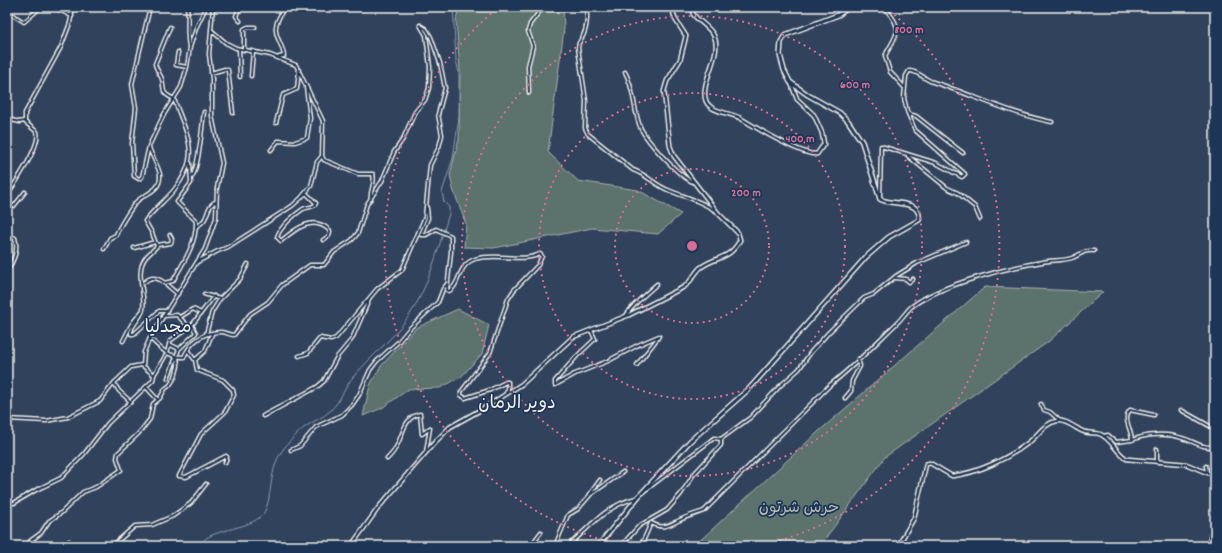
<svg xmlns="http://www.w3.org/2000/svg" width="1222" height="553" font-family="Dekko,'Playpen Sans Arabic',sans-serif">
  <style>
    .green { fill: #5b726d; stroke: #a8b2aa }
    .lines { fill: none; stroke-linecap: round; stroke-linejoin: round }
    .stream { stroke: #8a9eb0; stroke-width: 1 }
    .minor-casing { stroke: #f4f1e8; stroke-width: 5 }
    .tertiary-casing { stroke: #f4f1e8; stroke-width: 5.5 }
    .secondary-casing { stroke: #f4f1e8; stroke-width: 6 }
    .minor { stroke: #1d3557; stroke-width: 2 }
    .tertiary { stroke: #1d3557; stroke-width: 2.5 }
    .secondary { stroke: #1d3557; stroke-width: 3 }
    .ring { fill: none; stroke: #d66f93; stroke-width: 2; stroke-dasharray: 2 4 }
    .labels { text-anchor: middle; stroke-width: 3.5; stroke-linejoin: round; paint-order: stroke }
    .park-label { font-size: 16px; fill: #b7beb7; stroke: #1d3557 }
    .quarter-label { font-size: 18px; fill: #f4f1e8; stroke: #1d3557 }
    .centre { fill: #d66f93; stroke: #1d3557; stroke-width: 2 }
    .ring-label { font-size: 12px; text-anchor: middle; font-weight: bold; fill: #d66f93; stroke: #1d3557; stroke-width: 3.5; stroke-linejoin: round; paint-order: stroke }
  </style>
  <rect width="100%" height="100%" fill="#31425d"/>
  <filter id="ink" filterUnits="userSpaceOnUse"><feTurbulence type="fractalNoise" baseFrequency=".025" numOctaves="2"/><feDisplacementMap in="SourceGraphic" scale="8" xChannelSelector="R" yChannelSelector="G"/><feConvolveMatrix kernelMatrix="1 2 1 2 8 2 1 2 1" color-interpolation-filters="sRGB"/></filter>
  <g filter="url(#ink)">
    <path class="green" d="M459 7H563L564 29 548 152 578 181 638 190 681 214 658 234 592 228 494 248 464 247 466 224 453 189 450 175 459 139 460 70 456 20Z
      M985 287 1103 292 1048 342 885 457 820 546H694L817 433Z
      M458 309 489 325 482 354 461 377 440 388 409 389 382 408 363 416 370 385 381 366 416 328Z"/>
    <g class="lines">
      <path class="stream" d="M200 546C205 528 250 531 263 514 273 501 268 470 282 451 288 443 297 433 305 427 313 421 323 418 330 411 341 401 345 386 354 376 374 353 399 334 414 308 431 279 439 245 449 214V207L444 202 442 192 453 158 459 117V73L456 60 453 7"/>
      <g class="minor-casing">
        <path id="minor" d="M53 7 72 16
          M150 7 132 84 136 108 132 143 134 176 139 179 142 177 149 146 163 116 181 87 187 67 190 47 197 26 206 7
          M187 7C189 20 186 33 189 46
          M240 7 236 16 240 21
          M586 7C588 15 587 28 583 36 580 41 578 42 578 48L586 101 585 128 588 134 633 170C646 174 655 185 668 190 684 197 700 200 714 210
          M888 7V12C905 31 894 37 885 56L890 72 904 87
          M7 11 24 22 41 7
          M211 30 226 43 236 48 270 55 296 65 323 121 322 156 324 160 358 174H373C376 184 369 191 371 199
          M239 49 240 77
          M244 50V29L248 27H255
          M178 52 176 65 187 67
          M279 57 284 56C283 46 277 40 276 31 274 22 282 16 283 7
          M625 72C635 89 633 111 641 129 648 142 679 177 693 182
          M211 73 225 69 228 70 233 113
          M251 76 253 51
          M7 78 8 76
          M529 93 528 66 533 46 528 31 530 24 543 7
          M908 114 916 116 963 153
          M7 119 20 122 24 121
          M276 123 283 95 297 89 299 70
          M271 150 278 141 295 142 307 138 310 118 306 87
          M908 156 947 188 958 193 975 207 980 219
          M191 178C199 170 202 125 204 112
          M306 193 316 203 315 205C311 208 308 207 303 209 294 215 280 227 277 237L281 241C295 229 314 214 330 231L329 236 323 240
          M7 195C15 184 41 145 37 132L25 122V113L61 47 70 23 73 7
          M880 197 881 146 936 163 962 177 965 174 915 130 907 111 904 98 906 76 909 71C917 70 925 80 933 82 973 95 1011 114 1052 122
          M7 207 14 206 25 192
          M427 208 428 218 421 235H426L436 229 451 236V252L447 290 449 291C460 286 457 265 475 259 496 252 522 263 540 254L542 256 538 265 514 290 508 299 490 353 461 392V395L465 398 490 390 506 382H508V389L505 395
          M197 226C211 219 204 208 215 202
          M7 234 15 238C19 251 13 261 7 272
          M157 245 171 243 172 239 170 235
          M134 248 155 242
          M104 249 110 238 116 235C119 227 131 208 137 201 146 193 161 191 160 175 160 169 151 155 149 147
          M197 262 218 251 228 247 292 206 301 198 311 186 317 162 322 156
          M895 278 906 279 909 282 913 279
          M164 283 173 281C183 263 197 243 196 221L177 202 191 183 190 163
          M141 284C145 283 146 280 149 279 159 274 170 289 178 294
          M204 294 220 299 240 279 248 264
          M165 311H159L134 334H131C130 325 142 318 143 309 146 293 134 272 146 257 149 253 154 250 157 246L152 233 145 221C153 210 165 201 174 190 202 155 187 136 174 99 160 92 165 92 162 79 160 74 156 69 155 64L170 27
          M163 316 177 315 189 327
          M626 316C630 307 649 291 657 284
          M180 317 193 309 201 313
          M591 330 595 339 577 356 555 381V385L575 374 608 361 638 345 659 336C658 339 640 360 637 365
          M206 334 212 312 220 299
          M150 338C160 348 168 357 184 357 191 341 204 332 221 332 226 332 229 335 234 335L250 314 268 302 282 285 310 265H324L334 252 352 240 358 233 367 204 382 181 394 152 403 139 415 112 425 100 429 88 430 67 426 35 420 25
          M123 341 131 325 142 311
          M169 344 179 349
          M188 351 195 360 197 370 223 380 233 390 234 395 225 412 201 434 179 476 186 477 226 456 227 457 225 463
          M299 356 308 353 320 338 331 340 336 338 377 289 402 270 425 217 430 165 439 147 442 135 438 114 445 88 440 63 431 37 426 29 421 26
          M195 360 205 351 212 334
          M154 375 167 353 170 341 192 325 214 296
          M168 378 179 349 196 333 192 325
          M146 387 158 400
          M845 398 851 391 852 381 860 366 858 359
          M131 402 119 391 114 383 131 367 142 365
          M1041 404 1044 410 1050 412 1059 420
          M1181 410 1215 429
          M263 416 317 387 324 381 337 357 352 339 369 300
          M7 419 46 421 68 417 100 401 114 383
          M1104 436 1108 435 1116 442 1132 440C1132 430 1122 419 1130 410L1154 415
          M1132 440C1146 434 1167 433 1182 438 1196 442 1201 448 1215 447
          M291 450 300 446 316 427 342 415 352 405 359 395 370 370 377 361 399 341 409 329 438 302 443 289 447 284
          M387 459C390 456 393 453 395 449 403 437 403 417 420 414L422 434 430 428 426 452
          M1157 462V449
          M1206 466 1207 472
          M647 489 714 438 721 439
          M590 494 600 480
          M7 503H14L36 490 61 478 84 454 108 423 153 380 154 375 143 366 144 352 150 338 205 249 216 218 217 188 222 163 212 116V79L209 54 213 7
          M651 523C663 530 669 525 680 520 687 516 696 514 704 511L830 385C853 367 876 343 897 323 902 318 906 312 911 307 939 285 1006 268 1042 262 1052 260 1063 261 1072 258 1081 255 1082 250 1094 251
          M33 546 30 541 41 533 49 521 61 513 83 492 96 487 121 470 117 458 118 453 139 433 150 419 153 404 160 398 165 389 170 385 175 377 178 366 177 357
          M59 546 69 541
          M112 546 135 526 152 525 173 516 191 503 206 484
          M538 546 535 540 541 532
          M555 546 568 515 578 509 590 495 623 472
          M568 546C591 526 605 506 636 498
          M621 546 639 526 667 510 681 494 694 474 721 445V439L751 417 780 386 799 369 811 352 829 332 864 298 874 294 896 276 917 263 966 242
          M641 546 651 523
          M726 546 731 544 735 546
          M1208 546 1215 517"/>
      </g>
      <g class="tertiary-casing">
        <path id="tertiary" d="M693 7V14C699 22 710 27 714 36 723 54 699 83 706 101 710 112 731 113 740 118 755 127 802 156 817 154L824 144 822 133 814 115 797 99 791 83
          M351 546 379 507 435 442 450 427 484 408 522 384 573 337 629 315 684 287C691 282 694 274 700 268 715 256 729 261 740 240L738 233 718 213 674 156 670 146 664 91 667 81 680 60 686 36 675 19 672 7
          M898 546 914 518 926 464 930 463 952 476C978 473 1007 459 1028 443 1038 436 1044 423 1057 421 1065 419 1075 428 1082 431 1088 434 1094 432 1100 434 1112 439 1116 453 1127 459L1186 464 1208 473 1215 474"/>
      </g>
      <g class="secondary-casing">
        <path id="secondary" d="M598 546 638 497 690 441 749 389 866 257 889 237 919 220C922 198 890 206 880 199L862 142 848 121 840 113 808 95 790 82 784 70 780 55 781 42 785 35 838 15 849 7"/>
      </g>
      <use href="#minor" class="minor"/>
      <use href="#tertiary" class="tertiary"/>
      <use href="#secondary" class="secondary"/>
    </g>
  </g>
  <g class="ring">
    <circle cx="692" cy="246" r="77"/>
    <circle cx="692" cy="246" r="153"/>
    <circle cx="692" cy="246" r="230"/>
    <path d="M626 546A307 307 0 0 1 499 7M885 7A307 307 0 0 1 758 546"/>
  </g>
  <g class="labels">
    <g class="park-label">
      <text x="799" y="512">حرش شرتون</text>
    </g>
    <g class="quarter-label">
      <text x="168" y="332">مجدليا</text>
      <text x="517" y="408">دوير الرمان</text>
    </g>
  </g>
  <circle cx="692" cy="246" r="6" class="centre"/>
  <g class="ring-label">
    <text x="909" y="33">800 m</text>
    <text x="855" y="88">600 m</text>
    <text x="800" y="142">400 m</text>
    <text x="746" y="196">200 m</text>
  </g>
  <rect width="1222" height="553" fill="none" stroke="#1d3557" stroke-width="24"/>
  <rect x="12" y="12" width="1198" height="529" fill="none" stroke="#f4f1e8" stroke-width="1.5" filter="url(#ink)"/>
</svg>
